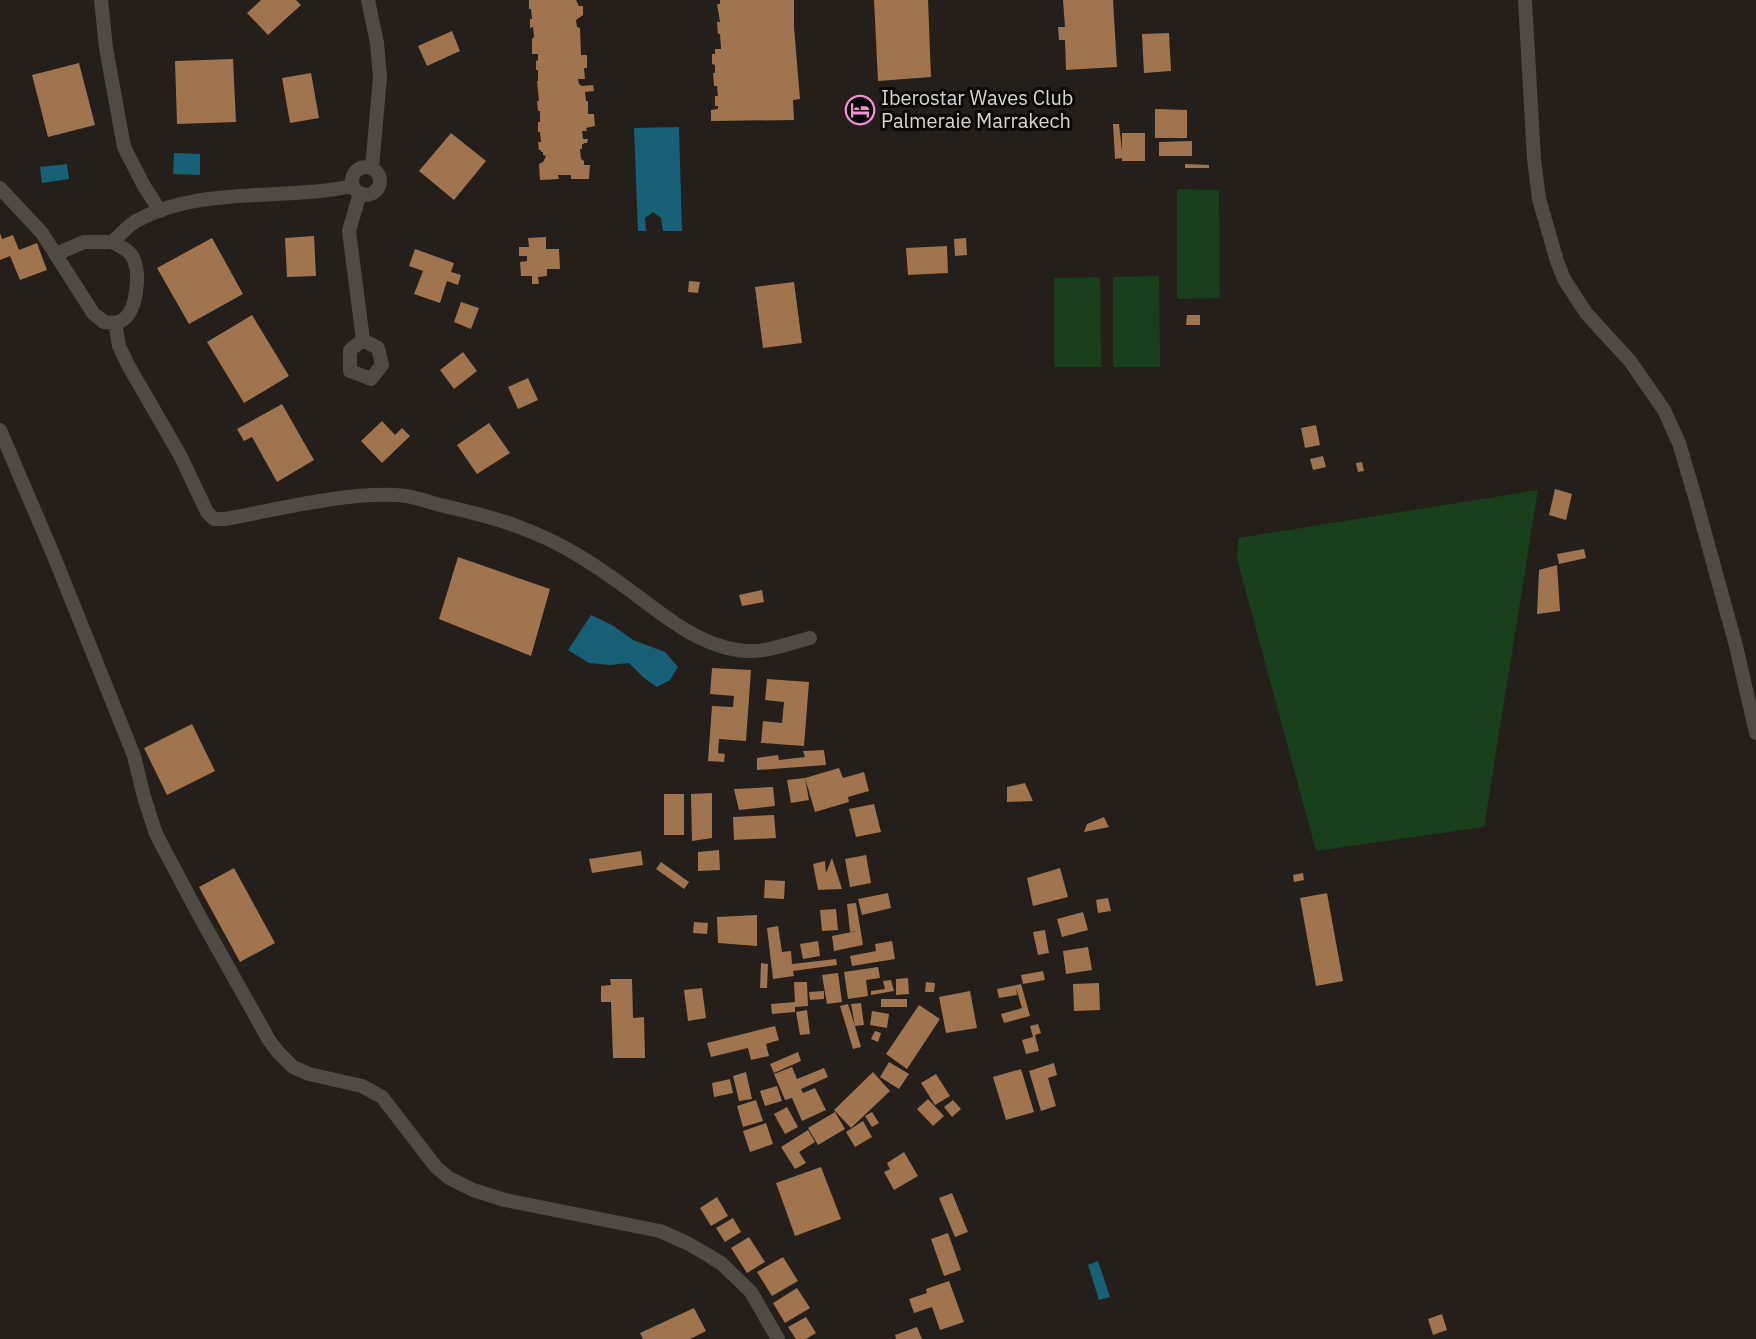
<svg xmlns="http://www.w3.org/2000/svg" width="1756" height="1339" font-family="'IBM Plex Sans',sans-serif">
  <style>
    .green { fill: #183e1c }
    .water { fill: #176075 }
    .building { fill: #9f744e }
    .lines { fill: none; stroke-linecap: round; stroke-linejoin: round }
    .street { stroke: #504a45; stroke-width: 14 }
    .labels { text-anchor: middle; stroke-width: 6; stroke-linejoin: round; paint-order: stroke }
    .poi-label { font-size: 20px; fill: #dad7d3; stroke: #0b0907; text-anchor: start }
  </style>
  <rect width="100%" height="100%" fill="#241f1a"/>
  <path class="green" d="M1177 189 1219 190 1220 298 1177 299Z
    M1159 276 1160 367H1113V277Z
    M1100 277 1101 367H1054V278Z
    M1538 490 1484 827 1316 851 1237 559 1238 538Z"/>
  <path class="water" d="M679 127 682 231H663L661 218 653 212 645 218 646 231H638L634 128Z
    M174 153 200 154V175L173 174Z
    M67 164 69 179 42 183 40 167Z
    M591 615 612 625 633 640 665 652 678 667 670 680 657 687 644 678 629 663 610 665 589 663 568 650Z
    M1098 1261 1110 1297 1099 1300 1088 1265Z"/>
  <path class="building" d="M261 0H296L301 5 268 35 247 13Z
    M529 0H576L579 6H583V15L576 20 577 27 580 28 581 55H587V68H584L585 79H578L579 84 582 86 593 85 594 91 585 92 586 101H588V114H594L595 126 586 128 587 131H582L583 139H588L587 143H584V144H582V149H580L581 159 584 161V165H590L589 179H571V175H558L559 179 540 180 539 164 543 162 546 156 543 155V152H541V150H539L538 142H541L540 132H538V122H540V111H538L537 101H539L537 81H538V70H536V61L538 60V54H532V39L534 37 533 27 530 28V19H532L531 9H529Z
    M720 0H794V27L800 99 793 100 794 120 711 121V110L718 109V106H715V96H718L717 86H714L713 73H715V65L712 64V54H715V49H721L720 34H718L717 22H720L717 4H720Z
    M874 0H928L931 77 878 81Z
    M1063 0H1113L1117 67 1066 70 1065 40H1059L1058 27H1065Z
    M452 31 460 51 427 66 418 46Z
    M1169 33 1171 71 1144 73 1142 34Z
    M233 59 236 122 177 124 175 61Z
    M79 63 95 125 48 137 32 75Z
    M311 73 319 118 290 123 282 78Z
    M1155 109 1187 110V138H1155Z
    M1113 124H1119L1122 151V133H1145V161H1122V158L1115 159Z
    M451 133 486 161 454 200 419 171Z
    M1192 141V156H1159V142Z
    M1185 164 1209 165V168H1185Z
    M0 233 2 239 13 235 19 250 37 243 47 270 20 280 10 256 0 260Z
    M314 236 316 276 287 277 285 238Z
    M546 237V249H559L560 269H547V276L538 277 539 284H532V276H521L520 262 527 261V256H519V247H529L528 238Z
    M212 238 243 294 189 324 157 268Z
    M966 238 967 255 955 256 954 239Z
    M947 246 948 273 908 275 906 248Z
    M415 249 454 263 451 272 461 275 458 285 447 281 440 303 414 294 423 271 409 266Z
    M689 281 700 282 698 293 688 292Z
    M794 282 802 343 763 348 755 287Z
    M461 302 479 308 471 329 454 322Z
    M252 315 289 376 244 403 207 342Z
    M1187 315H1200V325H1186Z
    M463 352 477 371 454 389 440 370Z
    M528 378 538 400 518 409 508 387Z
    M282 404 314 460 277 482 252 437 244 441 237 429Z
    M382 421 395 435 402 428 410 436 382 463 361 441Z
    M489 423 510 453 477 474 457 445Z
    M1316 425 1320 445 1305 448 1301 428Z
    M1323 456 1326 467 1313 470 1310 459Z
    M1362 462 1364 471 1358 472 1356 463Z
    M1555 489 1572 494 1566 520 1549 515Z
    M1584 549 1586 558 1559 564 1557 554Z
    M458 557 550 589 531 656 439 619Z
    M1557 565 1560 611 1537 614 1539 570Z
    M762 590 764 602 742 606 739 595Z
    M712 668 751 670 746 741 719 739 718 753 725 754 724 762 708 761 712 706 733 707 734 696 710 694Z
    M767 679 809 682 804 746 761 743 763 721 782 723 784 702 765 700Z
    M192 724 215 771 167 795 144 748Z
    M824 750 826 765 757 770V758L778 755 779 760 805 757 803 751Z
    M839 768 843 778 864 772 869 791 848 797 849 802 815 812 805 778Z
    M805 778 809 800 791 803 787 780Z
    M1025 783 1033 801 1007 802V787Z
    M773 787 775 806 739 810 734 789Z
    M712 793V838L692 841 691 794Z
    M664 794H684V835H664Z
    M874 804 881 832 856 837 849 809Z
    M774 815 776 838 734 840 733 817Z
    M1104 817 1109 827 1084 832 1087 824Z
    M719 850 720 870 698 871V852Z
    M641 851 643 865 592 873 589 859Z
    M866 855 871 883 850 887 845 859Z
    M832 858 842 889 818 890 813 864 825 861 826 873Z
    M661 862 689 882 684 889 656 869Z
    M234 868 275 943 240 962 199 887Z
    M1060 868 1068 897 1033 906 1027 878Z
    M1303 873 1304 880 1294 882 1293 875Z
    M765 880 785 881 784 899 764 898Z
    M888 893 891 908 862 915 858 899Z
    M1327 893 1343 981 1316 986 1300 898Z
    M1108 898 1111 911 1098 913 1096 900Z
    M856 903 863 945 834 951 832 936 857 931 850 932 847 904Z
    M836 909 838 930 822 931 820 910Z
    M1083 912 1088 930 1062 937 1057 919Z
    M757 915V946L718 943 717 917Z
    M694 922 708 923 707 934 693 933Z
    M778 926 782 952 791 951 792 964 836 959 837 965 793 971 794 976 773 979 767 928Z
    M1045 930 1049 953 1038 955 1033 932Z
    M818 941 820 956 803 959 800 944Z
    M892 941 895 959 852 966 850 956 876 951 875 944Z
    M1088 947 1092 970 1066 974 1063 951Z
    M761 963 768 964 767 988H760Z
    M878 967 880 978 866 980 868 996 848 999 844 972Z
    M1043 971 1045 980 1023 984 1021 975Z
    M838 973 842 1002 827 1004 822 975Z
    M908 978 909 994 896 995V979Z
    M610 979H632L633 1018 644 1017 645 1058H613L611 1002H601V986L611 985Z
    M891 980 894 991 871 995V991L885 989 883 981Z
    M794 982H807L808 1006 795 1007V1012L772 1014 771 1004 795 1002Z
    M926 982 935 983 934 992H925Z
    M1099 983 1100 1010 1074 1011 1073 984Z
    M1021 984 1030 1016 1004 1023 1001 1014 1022 1008 1016 988 1017 995 999 998 997 989Z
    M702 988 706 1018 688 1021 684 990Z
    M824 991V999L810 1000 809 992Z
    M970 991 977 1028 946 1033 939 997Z
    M881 999H907V1007H881Z
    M861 1003 864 1025 855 1026 861 1047 853 1049 840 1006 848 1004 855 1026 851 1004Z
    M919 1005 940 1019 907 1069 886 1054Z
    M807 1010 810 1034 800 1035 796 1012Z
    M872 1011 889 1014 887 1028 870 1025Z
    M1038 1024 1041 1033 1035 1035 1039 1051 1026 1054 1022 1040 1033 1037 1030 1026Z
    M775 1026 779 1040 766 1044 769 1056 751 1060 748 1048 711 1057 707 1043Z
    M875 1031 881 1033 878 1042 871 1039Z
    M798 1052 801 1061 774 1073 770 1064Z
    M889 1062 909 1074 899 1089 880 1077Z
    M1054 1063 1057 1075 1048 1078 1056 1106 1041 1111 1029 1071Z
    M792 1067 797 1079 824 1068 828 1077 801 1089 803 1093 815 1088 826 1110 802 1121 792 1098 785 1100 774 1074Z
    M1021 1069 1034 1112 1006 1120 993 1077Z
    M746 1072 752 1099 739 1101 733 1076Z
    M873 1072 890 1091 851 1128 834 1110Z
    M936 1074 950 1096 935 1105 921 1083Z
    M730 1079 733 1093 714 1097 712 1083Z
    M777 1086 782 1101 765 1106 760 1091Z
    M928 1099 944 1116 933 1126 917 1109Z
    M756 1100 763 1121 743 1127 737 1106Z
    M953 1100 961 1109 952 1117 944 1107Z
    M787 1107 798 1127 785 1134 774 1114Z
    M835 1112 845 1129 818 1145 808 1128Z
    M872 1112 879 1123 872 1127 865 1116Z
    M863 1121 872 1137 855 1147 846 1132Z
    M766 1123 773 1144 750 1152 743 1131Z
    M808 1130 815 1142 799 1152 806 1163 795 1169 781 1147Z
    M904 1152 918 1176 894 1190 884 1172 890 1169 887 1163Z
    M821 1167 841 1219 795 1236 776 1183Z
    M952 1193 968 1232 955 1237 939 1198Z
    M717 1197 728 1216 711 1226 700 1208Z
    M733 1218 741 1232 725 1242 716 1228Z
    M948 1233 961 1270 944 1276 931 1239Z
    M749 1237 765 1262 747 1273 731 1248Z
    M783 1257 798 1281 772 1296 757 1272Z
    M949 1281 964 1322 940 1330 932 1307 914 1313 909 1299 927 1293 926 1289Z
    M797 1288 810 1308 785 1323 773 1303Z
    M694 1308 706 1331 690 1339H643L640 1333Z
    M1442 1314 1447 1330 1433 1335 1428 1319Z
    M806 1317 816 1333 806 1339H796L788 1327Z
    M917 1327 922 1339H896L895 1335Z"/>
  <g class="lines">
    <path class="street" d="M101 0 106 48 124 147 144 186 160 211
      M368 0 377 43 380 77 372 168
      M1525 0 1534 159 1539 199 1557 261 1564 279 1586 313 1630 361 1664 410 1679 443 1695 497 1736 646 1756 733
      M352 181a14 14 0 1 1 28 0a14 14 0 1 1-28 0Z
      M0 188 42 233 93 313 104 322 115 323 119 346 128 365 180 455 207 512 214 519H225C281 509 339 493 396 495 410 495 426 501 440 505 466 511 494 517 519 527 555 540 583 557 614 579 654 606 696 649 748 651 768 652 790 643 810 638
      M360 193 349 231 363 340 350 350V371L371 379 382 365 378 348 363 340
      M112 242C121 247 130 250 134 260 140 275 137 309 124 319 123 320 117 323 115 323
      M56 254 84 242H112C120 235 128 226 136 221 202 185 283 201 353 186
      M0 430 53 554 134 756 144 797 156 834 200 917 269 1040 278 1052 293 1067 309 1074 362 1086 382 1097 436 1167 449 1178 473 1190 505 1200 660 1231 687 1243 708 1255 722 1264 751 1292 778 1339"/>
  </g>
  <defs>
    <g id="hotel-ring" transform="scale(1.5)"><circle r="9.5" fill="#0b0907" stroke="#f391d6" stroke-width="1.5"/><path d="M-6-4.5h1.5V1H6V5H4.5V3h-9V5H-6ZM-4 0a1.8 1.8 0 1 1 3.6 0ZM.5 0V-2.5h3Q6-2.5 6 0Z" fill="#f391d6"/></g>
  </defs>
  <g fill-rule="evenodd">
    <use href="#hotel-ring" x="860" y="110"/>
  </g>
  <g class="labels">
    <g class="poi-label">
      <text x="881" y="105">Iberostar Waves Club<tspan x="881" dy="23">Palmeraie Marrakech</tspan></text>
    </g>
  </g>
</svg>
